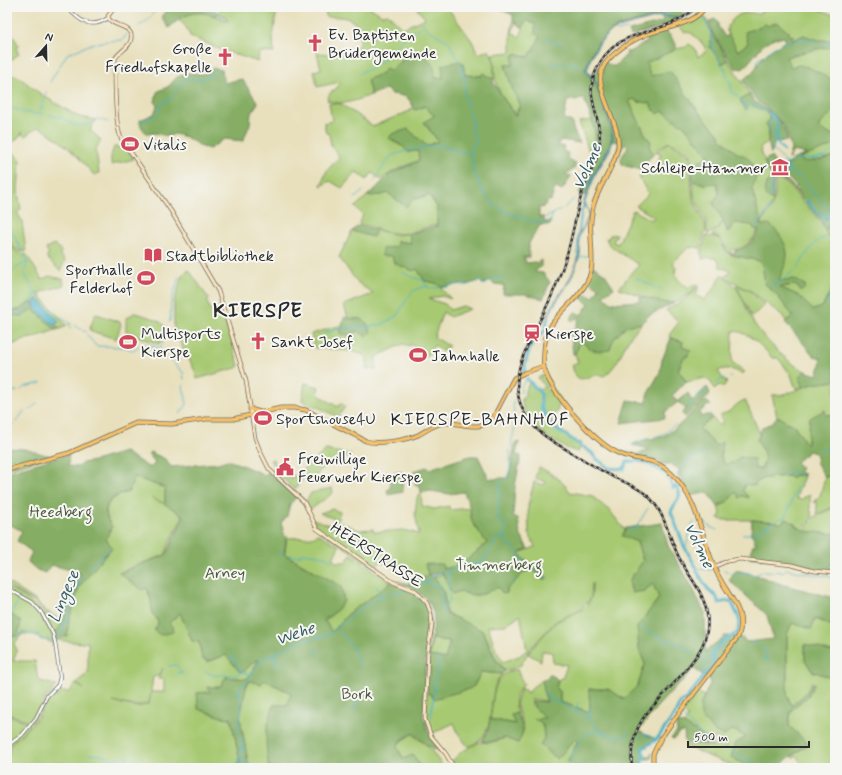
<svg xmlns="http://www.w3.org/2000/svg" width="842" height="775" font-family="Mynerve,sans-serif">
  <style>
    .green { fill: #a7c972; stroke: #697a4e; fill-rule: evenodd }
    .forest { fill: #85ad64; stroke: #586c48; fill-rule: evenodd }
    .water { fill: #48b0c7; stroke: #3a6e79 }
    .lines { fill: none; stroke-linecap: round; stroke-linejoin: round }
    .stream { stroke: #48b0c7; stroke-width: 1 }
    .canal { stroke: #48b0c7; stroke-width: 2 }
    .river { stroke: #48b0c7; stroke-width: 3 }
    .tertiary-casing { stroke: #6d6a5e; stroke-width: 4 }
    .secondary-casing { stroke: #6d6a5e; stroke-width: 4.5 }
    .primary-casing { stroke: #6d6a5e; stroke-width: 5 }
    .tertiary { stroke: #fff; stroke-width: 2.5 }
    .secondary { stroke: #fbe6c4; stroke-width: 3 }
    .primary { stroke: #f5c16b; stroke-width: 3.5 }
    .rail-casing { stroke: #2b2b2b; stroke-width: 2.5 }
    .rail { stroke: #f6f6f2; stroke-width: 1; stroke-dasharray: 3; stroke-linecap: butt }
    .labels { text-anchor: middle; stroke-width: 4; stroke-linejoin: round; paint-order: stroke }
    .poi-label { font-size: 16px; fill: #2b2b2b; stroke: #f6f6f2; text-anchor: start }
    .park-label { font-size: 16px; fill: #505a40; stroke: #f6f6f2 }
    .street-label { font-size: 16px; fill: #2b2b2b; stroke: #f6f6f2 }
    .water-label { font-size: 17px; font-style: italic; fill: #355a62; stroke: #f6f6f2 }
    .quarter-label { font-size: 18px; letter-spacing: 1px; fill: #2b2b2b; stroke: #f6f6f2 }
    .district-label { font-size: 20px; font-weight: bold; letter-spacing: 1px; fill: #2b2b2b; stroke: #f6f6f2 }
  </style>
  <rect width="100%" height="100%" fill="#f6f6f2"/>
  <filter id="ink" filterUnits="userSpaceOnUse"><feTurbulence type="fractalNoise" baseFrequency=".025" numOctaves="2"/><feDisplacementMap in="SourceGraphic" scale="8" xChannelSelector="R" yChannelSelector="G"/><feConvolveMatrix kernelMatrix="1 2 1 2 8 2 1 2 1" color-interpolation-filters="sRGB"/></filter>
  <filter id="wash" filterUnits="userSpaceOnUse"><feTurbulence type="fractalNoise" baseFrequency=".012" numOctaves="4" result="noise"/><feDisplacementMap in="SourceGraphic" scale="16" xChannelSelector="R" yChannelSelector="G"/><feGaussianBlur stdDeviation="0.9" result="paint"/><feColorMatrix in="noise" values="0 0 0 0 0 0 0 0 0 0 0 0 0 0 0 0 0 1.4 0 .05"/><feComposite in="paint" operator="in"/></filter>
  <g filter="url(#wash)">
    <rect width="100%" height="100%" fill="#e8e0bd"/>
    <path class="green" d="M218 7 277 8 273 38 274 53 259 52 258 62 219 49 190 36 186 27 178 19 198 11 225 19 228 21 226 17 219 14 220 10Z
      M325 7H369L382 15 388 14 403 28 425 18 417 9 418 7H447L472 41 478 54 489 50 494 61V79L486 76 465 75 463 63 443 78H435L411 52 390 71 386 68 384 72 367 80 371 95C357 100 342 107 327 100L330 93 337 88 340 82 317 87 314 71 321 69 317 53C332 54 348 57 359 44 362 34 357 20 346 18 339 16 332 17 326 17Z
      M764 7H811L812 9 817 7 823 11 835 15V40C824 41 814 40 804 35L791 41 788 35 777 22 768 26 766 24 756 28 748 43 738 51C735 45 728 38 727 31 727 28 728 25 730 23 737 13 747 11 758 14L762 11Z
      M702 14 706 19 711 31 710 47 722 64 728 60 750 94 740 100 746 109 751 105 765 111 769 114 768 142 760 147 767 171H770L771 178 769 180V199L773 201C770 209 763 216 760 225L744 156 737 153 719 138 721 135C701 118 685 93 670 71L651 76 646 63 676 49 686 47 689 44 695 48 698 57 707 50 701 42 691 33 684 32 678 25 696 19Z
      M526 20 535 24 540 37 529 57 517 53 513 56V65H505L512 88 520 104 515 115C509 105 499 94 496 82 493 73 496 63 492 54L511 52V34L513 21 516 22 512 32 520 37Z
      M10 30 19 46 16 48 19 54 7 63V31Z
      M835 45V81L800 65 791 68 786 57 816 49Z
      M16 75 42 95 79 117 96 120 90 130 101 140 95 151 97 157 99 173 94 175C75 153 64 142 39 127L29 133 25 137 21 132 22 134 8 147 20 160 18 192 21 210 17 212 22 221 26 252 15 249 7 239V78Z
      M634 99 640 103 642 101 650 103 653 110C679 110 693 140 710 156L692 165V159L689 152 669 142 659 148 654 154 649 147 651 142 646 136 636 115 629 101Z
      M329 103 341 104 373 126 410 111V110L414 108 416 110 425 106 434 116 424 123 438 141 427 146 392 141 402 146 408 152 419 151V160L392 172 381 180 372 173 367 180 356 172 342 188 330 181 321 186 326 172 339 157 331 145 329 134 326 133 324 123 332 121Z
      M835 110V135L827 133 819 128V124Z
      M592 120C598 137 595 146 591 163L589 152 579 122Z
      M668 143 672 144 677 148 687 153 690 159 692 190 693 199 704 221 706 228 700 249 697 247 688 248 673 263 676 268 675 272C676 279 681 283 688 287L696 284C694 292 691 294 684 297 682 299 679 301 676 302 664 306 632 292 619 288 626 280 631 272 639 265L609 245 606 238 608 239 610 235 617 234 613 242 618 244 633 210 652 220 654 217 636 206 648 194 639 177 642 173 643 168H658L660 165 658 161 661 154 657 152Z
      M835 145V156C823 159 813 163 801 161L800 157Z
      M114 147H124L134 159 111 165V156Z
      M775 180H780L786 183 821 222 827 235 835 245 834 255 835 256V284L822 307 813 310 799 296 780 287 795 285 802 291 805 285 779 281 787 252 761 225C764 217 769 213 772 206 776 198 775 189 775 180Z
      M693 181 705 184 717 183C720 196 717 208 723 220L718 228 709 234H707L706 220 694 197Z
      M388 193 402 203 429 195 437 207V225C427 226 419 230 409 233 393 236 375 228 359 223L363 215 355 207 367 196 382 195Z
      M824 217H830L834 222 835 227V244L827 235 825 228 828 229Z
      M724 222 728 232 735 223 752 225 758 230C753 241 744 250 730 250 722 245 723 238 712 235Z
      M376 230 397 235 409 234 411 243 398 241 397 246 392 256 417 269 425 281 436 283 451 299 442 296 429 299 445 304 450 310 463 306 470 309 450 317 443 312 434 337 449 346 442 352 435 345 426 356 411 344 410 346 403 344 376 357V370L366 369 367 358C359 349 326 349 314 348L311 334 342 325 340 333 352 336 355 332 358 331 366 336 362 319 348 318 344 305 373 294 357 282 339 257 352 231 373 237Z
      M706 236 715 237 720 239 722 244 731 255 760 261 762 264 765 284 776 294 793 316 786 321 782 315 758 297 750 290 744 288 725 277 731 271 720 267C719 257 713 257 705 258L703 260 701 253Z
      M7 241 15 251 27 255 42 280 49 276 63 279 64 285 39 293 41 297 67 326 60 329 34 306 7 312Z
      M55 244 61 251 60 255 65 261 60 271 46 257 49 254 46 249Z
      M189 270 209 299 207 302 211 311 221 307 239 366 236 368 197 379 194 369 174 331V303L182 275Z
      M721 275C725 278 730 281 734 285 742 295 746 309 752 320 762 337 787 363 805 371L800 378 803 386 796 389 791 375 778 358H772C763 347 748 331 733 331L732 362 745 372 741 374C735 369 725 367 718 371L723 379 727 382 723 387 719 385 714 389 711 382 704 378 687 382 678 371 683 359 689 355 682 345 683 342 670 337 672 331 679 322 666 310 678 304 693 293 698 285V290L696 295 704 300 715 287Z
      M736 285C739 286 749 290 751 292 756 296 759 301 765 304L752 317Z
      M32 309 56 330 32 338 22 340 7 348V317L18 314 21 318Z
      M134 313C139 313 144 316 149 317 164 322 173 329 159 344L126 332V319Z
      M97 314 120 322 121 325 116 339 91 331 90 328 95 315Z
      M633 323 641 324C636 330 631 335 627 342 621 354 616 368 604 376 589 370 578 392 572 365L578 362 575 354 581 340 589 349 611 342 628 325Z
      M545 374 551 384 545 388 548 391 553 388 563 403 557 408 558 410 550 419 554 425 577 442 582 443 578 452C558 448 519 420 522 397H525V391L529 384 528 382 530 380 534 386 540 390 543 387 544 385 538 378Z
      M835 381V414L826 415 825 410 809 437 807 445 794 425 786 422 780 417H777L772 395H783L813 384Z
      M305 383 319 387 317 394 338 407 341 403 345 407 338 417 320 408 304 402 302 400Z
      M745 400 760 434 757 440C763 450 768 458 761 469H755L754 459 740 457 733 463 725 464 721 457V443L716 446 699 428 712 418 720 425 724 422 719 416C722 414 725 414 728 412 734 408 738 402 745 400Z
      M326 450 351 455 342 460 323 466 317 475 305 476 294 490 277 472 270 460 273 459 276 467 287 479 297 475Z
      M539 467C551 473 563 481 570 492L593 496 595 499 610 511 625 530 623 536 637 542 643 561 629 581 632 593 644 591 653 583 659 598 637 627 639 649 645 664 638 685 624 699 608 689H589L590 712 560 702V691L556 689 558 680 563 677 567 665 553 663 552 652 542 651 541 661 528 654C533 647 551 626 558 621 579 609 593 613 592 583L591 598 585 605 578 611 556 621 530 649 521 665 508 670H505L496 659 484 632 446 613 444 593 434 577 443 574 452 594 460 591C476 598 484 595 498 587L503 594 507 593V589C518 578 530 559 543 580L541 570 529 565 519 553 535 547 529 533 528 506 534 482 544 485 546 482 535 478ZM520 615 527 650 519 656 503 662 496 650 488 626 505 625Z
      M801 475 804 476 796 498 802 500 804 497H806L810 494V506L812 517 802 530 794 523 785 521 779 524 778 522 752 520H722L718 518 721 514 718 508 727 502 736 492 742 496 748 497 743 491 745 484 755 485V483L765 478Z
      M835 475V506L817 514V502H813L820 496 825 477Z
      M133 477 165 488V504L152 498 167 505 183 516 170 542 165 555 133 566 120 573 147 588 151 601 152 613 157 619 158 624 169 623 180 613 192 641 199 642 202 659 208 662 226 655 240 672C248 671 251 660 260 660L247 679 226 677 220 687H208L210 692 197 693 221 717 231 718 240 762 235 768H7V761L11 744 37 719 48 697 52 693 58 696 60 692H69L75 684 84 689 76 683 88 673V642L82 643 55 640 54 635 56 631 53 633C48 624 45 613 38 605 29 596 16 594 7 584V582L36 601 46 611 59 619 66 607 79 572 83 580 112 548 106 539 112 527C99 507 110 497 129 492ZM163 668 158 679H164V692H151L149 704 137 707 113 702 135 706 148 704 150 698 153 677 158 676Z
      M332 488 333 493 310 510 306 501 311 493Z
      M421 494 422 506 434 509 449 506 450 510 470 508 472 522 487 543 461 565 444 569 426 564 429 575 409 584 411 574 408 569 379 562 377 567 373 566 321 532 315 525 313 519 332 526 335 519 320 513 332 509 340 512 337 521 359 530 373 529 374 532 404 530 419 534 415 514 417 498 418 495Z
      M835 507V534L804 531 814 517Z
      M319 534 339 546 333 559 336 562H346L351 554 391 582 378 592 349 613 332 633 325 621 337 610 344 601 341 586 285 554 287 536 289 538 312 537Z
      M7 587C15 592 24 596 31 602 42 611 51 630 54 643H51L47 640H43C35 634 33 634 22 634L14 644 17 650 13 661H35L38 680 57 686 46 696 33 722H31L7 713V634L10 638 21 622 7 611Z
      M815 619 835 627V653L805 644V660L812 671 829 677 835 683V768H804V766L797 757H791L809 744 789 726 791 712 793 708 808 696 815 684 812 682C808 693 801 698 792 705L790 703 787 694V634L792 623 811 629Z
      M432 639 450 641 445 659 438 657 429 656Z
      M517 669 520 677 524 684C515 691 514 703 517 713L511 715 516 724 490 719C495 696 490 675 517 669Z
      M481 672 502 674C486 692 497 721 481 739 478 743 472 745 468 747L458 733 454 723 431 734 426 722 427 693H431L432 697 474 686Z
      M264 680 291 693 287 705H273L268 768H249L240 718 247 683 250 681 261 684Z
      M542 680 544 688 543 690 547 701 531 699 532 705 546 718 535 719C544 722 543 730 544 738L577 737V743L567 762 571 763 574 768H455L452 761 461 752 480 742 489 743 506 738 518 743 524 729 516 704 521 688 529 693 531 688Z
      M698 692 704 696 700 706 731 729 747 737 731 757 751 768C727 768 707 753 685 747L686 744 718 747 720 746 725 748 726 746 718 737 713 739 712 742 684 724 688 717 682 711Z
      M7 715 20 719 30 724 22 734 13 740 7 748Z
      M412 734 429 747 444 768H422L413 755 404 759 397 747 400 742Z"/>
    <path class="forest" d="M172 7H207L218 12 217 16C195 10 186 12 169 28L163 20 162 15Z
      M501 7H684L681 11 683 15 667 25 631 36 629 31 663 22 661 15 620 26 607 34 599 42 593 51 585 70 590 77 593 78 603 60 611 66H615L627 54 626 52H629L647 42 646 36 665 29 676 44V49L646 63 651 76 670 71C685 93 701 118 721 136L720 138 737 153 745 156 750 160 757 174 752 189 760 218V225L769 224C777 230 787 243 787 254 788 260 781 274 779 281L794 279 805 285V288L802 291 795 285 780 287 799 296 813 310 822 307 835 284V381L813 384 803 387 800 376 805 371 817 375 820 366 821 358 814 356 785 322 793 316 776 294 765 284 762 264 760 261 729 254 721 244 728 251 734 254 735 251C747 248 754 242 759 230L754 229 752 225 735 223 727 232 723 220 713 203 719 193 717 183 705 184 693 181 692 165 709 156 682 123 680 124 663 111 658 114 655 110H653L650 103 639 102 634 99 629 101 646 136 651 142 649 147 654 154 642 166 641 170 623 165C617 158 626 153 628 146L625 143 612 166 620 142 612 141 593 175 586 196 579 193 589 172 595 145 596 136 592 120 584 99 567 101 564 119 572 122 573 129 580 143 560 140 558 145 564 147 563 151 568 153 567 159 576 164 574 169 565 174 571 177 562 190 555 188 551 201 549 200 542 208 539 207V217H544V222L551 221 550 225H540L529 243V258L523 257 524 259H525L526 263 535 262 537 263 541 260V267L536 270 535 272 543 273 550 282 543 299 525 294H503L504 285 493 284 492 280 483 284 479 281 466 285 460 284 440 287 436 283 425 281 417 269 413 271 394 263 392 256H382V249L397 246V241L411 243 409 234 437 226V207L429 195 414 199 406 207 388 193 382 195 367 196 372 191 374 192 373 191 390 174 419 161 418 151 408 152 402 146 389 138 392 134 408 129 427 146 438 141 424 122 434 116 425 106 415 110C407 95 408 97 392 94L386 89 371 95 367 80 384 72 386 68 390 71 416 49 424 54 434 67 435 78H443L442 65 460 61 463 63 465 75 482 76V74L484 73 486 74V76L494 79 493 82 515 116 517 113 520 104 512 88 505 65H513V59L514 54 529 57 540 37 535 33V24L526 20 523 28 517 24V22L513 21V15L500 9V8L509 10 510 9Z
      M715 19 718 23V26L725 37 729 35 738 51 748 43 745 32 766 24 768 26 778 22 784 29 789 31V36L793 35 792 41 804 35C814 40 824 41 835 40V45L833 47 816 49 786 57 791 67 800 65 808 67 835 81V110L819 125V128L827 133 835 135V145L800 158 801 161C813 163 824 159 835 156V227L834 222 830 217 829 219 825 217 828 223V229L825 228 822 221 787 182 775 176V171L777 172 779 177C788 177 795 190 801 196L796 186 783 172 787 168 786 165 791 163 792 160 806 154 793 151 789 159H788L791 149 787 134 784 126 768 109 757 101 743 80 754 71 760 60 766 54 773 48 780 45 785 41V37L774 38 763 45 744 68 741 69 738 68 736 69 713 34 709 22Z
      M711 31 728 60 722 64 710 47Z
      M214 68 222 70 224 83 242 79 258 103 251 113 250 124 243 141 224 139 210 149 202 147 186 137 175 134 168 136 155 133 147 134C143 129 140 127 140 120L154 114 157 106 155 102 157 92 169 86 177 77 189 73 203 74Z
      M750 94C754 103 761 106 769 111 779 118 785 129 787 141L775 142 771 154 768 142 769 129 766 124 769 120V114L765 111 751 105 746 110 740 100Z
      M771 157 777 166 773 173V201L766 197C762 189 766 184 771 178L770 171H767L765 160Z
      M359 225 376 230 373 237 352 231Z
      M593 266 605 274 614 288 603 295 611 303 640 301V297C652 297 662 305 674 303L648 316 641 324C626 322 612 336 610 350 594 352 593 352 581 340L575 354H573L571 336 568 333 571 330 574 331 579 319 576 318 573 321 570 319 575 312 581 315 589 304 579 297 583 292 593 298 599 288 589 281Z
      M32 301 34 306 60 329 56 330 32 309 21 318 18 315 7 318V312L19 310Z
      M344 317C359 322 364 313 371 332L366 336 358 331 355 332 352 336 340 334Z
      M671 338 683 342 682 346 691 351 683 359 678 370 687 382 683 385 672 396 678 402 688 393 692 401 707 387 710 393 707 398 700 402 685 417 682 414 686 409 678 402 665 412V418L621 423 628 400 647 403V395L660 372 662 360Z
      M706 401 711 405 707 406 699 413 702 417 705 415H711L712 418 699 428 716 446 722 442 721 457 725 464 733 463 740 457 754 459 755 469H761C768 458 763 450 757 440L760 434 762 427 770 424 777 417H780L786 422 794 425 807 445 810 418 825 410 826 415 835 414V419L830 421 835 431V475L825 477 816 462 817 455 815 453 809 451 796 462 801 467 799 472 804 474V476L795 475 792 479 788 476 765 478 755 483V486L745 484 743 491 749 498 742 496 740 498 736 492 727 502 718 507 708 492 691 496 680 482 683 480 678 475 680 472 678 468 670 464H662L652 459 624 454 627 452 638 454 647 451 646 448 632 445C642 438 653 440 663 436 677 430 690 414 701 403Z
      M519 442 516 455 521 456 515 486 513 517 518 518 520 534 528 549 519 553 529 565 541 570 547 578 543 580C529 556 519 581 507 589V593L503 594 498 587C484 595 476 598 460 591L452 594 442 572 429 575 433 578 434 577 444 593 446 613 483 631 495 659 505 671 502 674 481 672 474 686 469 689 434 699 431 694 427 693C428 679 427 664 429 650 431 640 434 630 434 620 434 598 414 588 396 581L409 584 428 575 425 564H442L444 569 461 565 487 543 472 522 469 505 464 492 449 494 430 491 421 493 420 486 415 485 414 471 427 467 429 469 470 456H478L489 479H496L497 478H508C512 467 512 455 515 443ZM432 639 450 641 445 659 429 656Z
      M7 448 25 449 50 456 7 469Z
      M125 452 148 467H152L155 462 148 454 150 452 165 459 171 467 218 463 227 460 242 465 265 475 269 472 297 497 290 504 287 516 281 523 286 540 284 554 341 586 344 601 337 610 324 620 332 632 349 613 378 592 391 582 418 595 428 608 431 624 426 651 423 717 428 732 442 752 427 745 413 733 400 741 397 747 403 759 413 755 422 768H269C265 741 264 731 274 705H287L291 693 264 680 261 684 250 681 247 683 240 718 249 768H235L240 762 231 718 221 717 198 709 197 693 210 692 208 687H220L226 677 247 679 259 660H256L243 672H240L226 655 208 661 202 658 199 642 192 641 180 613 169 623 172 626 173 632 160 635 154 630 158 624 157 619 152 613 151 601 147 588 142 590 119 573 166 555 184 516 165 504V488L134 477 129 491C109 497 98 507 112 527L106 539 112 547 79 587 69 621 67 636 55 640V634C65 621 68 605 74 590 76 586 79 581 81 576L79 572 51 565 45 573 37 570 28 562 32 552 17 541 22 531 7 523V472L69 454 68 466 78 467 82 463 94 461Z
      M395 472H402L403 492 388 495 387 490 390 489 391 476Z
      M787 519 804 531 835 534V564L830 565 831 571H823L792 562 748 557 753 545H756L752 534H751L752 520 778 522 779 524Z
      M662 523 668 546 689 581 705 613V652L725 636 741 637 747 642 773 639 767 615 729 580 736 570 759 576 784 585 835 598V627L815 618 811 629 792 623 787 634V694L790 703 792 705C801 698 808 693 812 682L814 684 808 696 793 708 790 712 789 726 808 744C799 751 785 758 780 768H751L731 757 736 743 746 737 732 729 725 736 715 732 701 717 700 706 711 681 693 668 686 678 677 685 656 708 639 731 656 740 642 750 644 755 649 756 652 753 651 759H642L640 762V768H574L571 763 567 762 577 743 576 738 557 759 540 745 544 738C543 728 545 722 534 719L545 718 534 707H535L532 701 547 702 543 690 544 688 542 680 548 678 549 674 555 677 558 680 556 689 560 691V702L590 712 589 689H608L624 699 638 685 645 664 639 649 637 627 659 598 653 584 644 591 632 593 629 581 643 561 637 542 622 536 626 528Z
      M7 611 21 622 18 635 10 638 7 634Z
      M805 644 835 653V683L829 677 812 671 805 660Z
      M517 713C522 727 526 729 518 743L505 738 490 742 482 741 488 730 490 719 515 724 511 715Z
      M676 723 684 724 712 742V745L685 742 684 732 679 733 674 739 671 738 677 732Z"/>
    <path class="water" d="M692 7H694L681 18 659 17 618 28 609 33 600 43 591 58 587 71 595 79 611 125 613 137 610 150 595 175 585 202V205C595 216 585 223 580 234 577 241 582 248 580 255 576 267 572 278 565 289 558 300 549 310 547 324L546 323 548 315 554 302 565 287 573 272 579 252 578 235 579 229 580 232C583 228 591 215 588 210 587 208 585 207 583 206V203L593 175 608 150 612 137 610 125 595 81 585 71 589 59 599 42 607 34 616 28 661 15 680 17Z
      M38 299 58 320V323L54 325 42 315 34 307 35 300Z"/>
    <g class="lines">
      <path class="stream" d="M208 7 212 9 226 21
        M699 7 697 9C698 14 699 16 704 18L710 32 713 44 711 47 726 71 727 78 731 83V90L735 95C742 97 742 105 747 109L751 105 769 112 771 120 769 123 775 138 773 150C781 157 789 167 793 175L801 177 812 191 814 195C826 200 829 216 835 225
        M167 9 171 7
        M422 23C428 33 441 35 450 43V45L462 65V75L465 77V94L464 97 467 102 468 109 473 121 471 130 476 137 471 154 473 163V172L477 177 479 185 480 186 491 203 508 213 523 218
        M139 26 146 22 154 13
        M617 31 627 29
        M409 33 419 28
        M545 40H549L562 45
        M110 41 123 40 128 32
        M401 42 407 35
        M97 43 108 41
        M757 62 759 58C764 57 767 52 772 49 776 46 779 46 783 42H794L799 39 828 44 835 43
        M561 63 573 64 579 66
        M551 64 559 63
        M359 74 365 70 371 69 377 63 384 60 399 43
        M50 82 67 54 94 43
        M7 106 26 113 43 114
        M41 110 46 92
        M50 115 62 118 75 126 92 124 98 119 108 122
        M141 122C154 118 158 116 162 103L170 99 180 84 186 79H203L216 73
        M418 149 427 147 442 146 458 152H466L470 154
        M786 164 796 159H812L825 157 831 151H835
        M374 181 386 162 392 155C401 154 408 149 416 149
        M769 197 772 193V183
        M355 198 363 191
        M564 208 574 199
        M819 213 825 226
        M546 217 553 214
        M524 218 535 222H550L553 214 560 210
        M7 224 22 250
        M756 227 771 207
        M828 232 835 227
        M829 235 835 231
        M22 253 28 263 24 272C33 293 51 313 71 324
        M577 254 578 235
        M579 257 588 256
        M7 273 27 262
        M403 273 415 278 423 280 427 286
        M636 278 662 291
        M474 283 480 281 483 285 495 279 504 278
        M466 285H469
        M772 285 777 284 797 269 808 252 818 240 827 237
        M441 287 445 288C450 285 459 284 465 285
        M831 292 832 284 835 281
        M409 296C414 288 420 288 428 286L429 288H438
        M826 303 831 293
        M7 316C27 313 28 311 36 293
        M169 322C172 317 170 309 171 303 173 294 176 286 179 277
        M69 323 70 328
        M75 326 77 327
        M79 328 86 332
        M324 333 343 328 368 327 383 324 397 316 408 297
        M87 335 96 346 124 347 134 351 139 345
        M179 337 184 336
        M167 339 176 338
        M142 344 151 345 152 348
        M151 345 160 348 165 340
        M152 349 156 355 170 360 183 372 184 379
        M730 377H731
        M716 383 724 378
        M21 390 24 387 41 383
        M7 392 17 391
        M521 393V386L527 379
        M513 401 514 414
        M688 407 698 395 704 393 708 389
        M30 410 37 403
        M180 414 187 404 183 386 184 385
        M16 422 24 411
        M7 426 13 424
        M654 437 665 433 675 425
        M636 444 648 438
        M830 445 835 442
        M819 451C825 450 827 446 834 446L835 447
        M628 455 629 453
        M506 480 510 469V451L515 425
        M681 481 682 480 677 475 679 471 694 456 705 453
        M672 487 678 484
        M778 519 784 518 789 508 801 476 795 472 784 474
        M701 521 702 520 710 527 717 530
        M775 521 776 520
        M628 529H635L648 508
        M690 530 694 522
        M743 534H753L774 522
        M505 538 506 542 513 547 528 566 537 571 542 576 548 577
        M685 549 690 532
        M278 554H284
        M289 555 299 556 303 553 325 556 331 561
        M696 567 699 569 712 570
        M88 568 110 549
        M724 570C728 571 731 575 736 575 740 575 743 573 746 572L755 575 764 571 783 572 786 569 790 570 835 578
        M448 572 449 593
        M425 582 436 574 438 575 451 570 465 569 468 566 475 565 485 559 488 552 493 546 498 537H506L504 527 506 525C504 521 501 521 498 520L497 517 500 493 499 484 503 481
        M425 583 441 586C444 595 439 605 444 612
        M511 584 515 580
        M415 585 424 583
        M377 587 380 597
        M446 607 450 600 449 595
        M639 626 660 638 684 646 694 654
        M7 628 9 617 20 598
        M342 632 344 638
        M7 637 12 634 18 637 23 632 30 635 36 632 38 634 39 638 41 640 48 639 53 642
        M57 639 61 635 64 624 67 622 73 597 82 577
        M346 639 352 646 360 667
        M750 641 757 645
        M762 647 766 652 768 662
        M316 648 317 656
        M273 654 274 659 280 656 287 664
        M7 655 9 656
        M231 655 241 672
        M274 659 273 660 279 669
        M701 659 704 657 714 659
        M765 661 766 656
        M706 665 712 660
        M169 666 176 665 182 673
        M205 671 213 675H236L243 671
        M244 672 251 675
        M177 673H182
        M702 673 705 666
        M544 691 550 700 560 703 589 718
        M591 707 589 718 596 726 598 731
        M676 710 677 711
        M576 711 578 703
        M352 714 357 702
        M680 714 703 736 708 739V741L714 744
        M431 717C431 709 433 703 434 696 435 692 434 687 434 683 436 673 439 668 439 658
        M643 736 645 734 655 738 659 737
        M639 737 641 736
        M621 738 623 735 629 734
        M242 748H244L245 751
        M724 749 726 748
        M730 751C741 755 752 762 762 768
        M89 754 103 755 112 760 117 758H130
        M242 758 248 764 246 768
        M133 759 157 767
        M158 767 178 768
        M116 768 120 764 116 762 119 759
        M234 768 238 763 239 757H241L242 752 239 750 241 749 240 747 243 746 240 740 241 736 236 730 237 729 242 709 240 707 243 702 241 698 238 697V691L241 690 240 687C246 684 257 669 259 662L263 661 264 658 269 657 270 653 274 654 279 650 289 648 297 642 327 635 334 631 356 612 373 601 381 597 406 590
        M238 768 244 761
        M567 768 571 756 585 734 598 731 620 738"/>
      <path class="canal" d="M770 113 777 121 778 144 784 151
        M787 170 788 169
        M784 173 786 171
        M806 200 816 211 831 218
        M579 231 582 209 585 206
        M365 326V327
        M468 566 471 564"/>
      <path class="river" d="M525 373C524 364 529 347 535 340 544 330 545 336 547 320
        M527 379 541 394V407L549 423 558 431 567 436 592 453C594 459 603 462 608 468L624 469 627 462C645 458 652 467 667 474L673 488 677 487C684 500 674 501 671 512L684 546 696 567V570L709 591 716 596 719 603 727 601H731L739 618 738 632 729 638 724 640 712 653 714 660 713 665 687 698 680 703 675 714 657 739 642 749 645 756 642 762V768"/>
    </g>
  </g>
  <g filter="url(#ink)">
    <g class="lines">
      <g class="tertiary-casing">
        <path id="tertiary" d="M67 7C79 21 91 30 108 18
          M7 586 12 591 32 602 41 612 53 634 55 642 60 677 58 685 47 696 36 718 22 735 11 743 7 749"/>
      </g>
      <g class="secondary-casing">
        <path id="secondary" d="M115 7 108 16C110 28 134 24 131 39 130 48 119 51 115 59 115 77 114 123 121 138L171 211 218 291 246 381 255 438 260 451 269 469 276 476 304 502 317 529 393 582 416 591 427 603 431 614 432 625 428 650 425 719 431 736 446 754 454 768
          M714 567 727 561 740 559 792 565 814 571 835 573"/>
      </g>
      <g class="primary-casing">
        <path id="primary" d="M250 409 260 412
          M7 470 69 453 136 423 172 424 206 419H233L281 408H294L306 410 366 441C377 445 407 440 418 435 426 431 434 424 443 423 460 421 480 434 493 418L514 378 524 373 544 366
          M653 768V754L661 738 679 713 738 637C748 612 728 596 718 575 701 541 700 501 672 474 652 455 641 463 620 454 596 444 551 394 544 368 543 363 544 357 544 352 545 315 572 310 587 282 595 268 591 250 591 235 590 226 591 216 593 207 598 186 615 167 618 147 621 123 594 91 602 70 604 63 609 59 614 54 623 46 633 40 645 35 663 28 695 25 705 7"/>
      </g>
      <use href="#tertiary" class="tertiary"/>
      <use href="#secondary" class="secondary"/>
      <use href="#primary" class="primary"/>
      <g class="rail-casing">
        <path id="rail" d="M632 768C630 747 634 731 646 714 656 703 666 692 676 681 697 657 716 636 704 602 700 588 689 576 682 563 669 542 667 514 648 496 638 487 625 482 613 477 600 470 587 462 574 454 554 442 532 432 522 408 507 373 530 343 544 312 553 294 561 274 567 254 573 234 576 213 582 193 588 174 600 159 600 139 599 108 581 93 601 61 624 24 668 37 696 7"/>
      </g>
      <use href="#rail" class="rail"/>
    </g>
  </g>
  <defs>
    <g id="church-bare" transform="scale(1.38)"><path d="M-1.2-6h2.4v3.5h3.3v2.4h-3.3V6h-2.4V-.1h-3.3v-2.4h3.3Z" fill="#d1495b" stroke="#f6f6f2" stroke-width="2.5" paint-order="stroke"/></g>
    <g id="stadium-bare" transform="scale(1.38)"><path d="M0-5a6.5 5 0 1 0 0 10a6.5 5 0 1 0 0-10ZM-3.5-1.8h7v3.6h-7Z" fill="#d1495b" stroke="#f6f6f2" stroke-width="2.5" paint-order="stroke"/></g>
    <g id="museum-bare" transform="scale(1.38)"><path d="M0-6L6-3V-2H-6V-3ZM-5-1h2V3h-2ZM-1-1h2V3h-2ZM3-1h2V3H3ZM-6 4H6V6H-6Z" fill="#d1495b" stroke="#f6f6f2" stroke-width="2.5" paint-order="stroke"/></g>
    <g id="library-bare" transform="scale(1.38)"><path d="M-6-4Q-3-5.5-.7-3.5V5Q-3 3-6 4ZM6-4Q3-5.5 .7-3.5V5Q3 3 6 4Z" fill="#d1495b" stroke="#f6f6f2" stroke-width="2.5" paint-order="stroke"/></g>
    <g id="station-bare" transform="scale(1.38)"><path d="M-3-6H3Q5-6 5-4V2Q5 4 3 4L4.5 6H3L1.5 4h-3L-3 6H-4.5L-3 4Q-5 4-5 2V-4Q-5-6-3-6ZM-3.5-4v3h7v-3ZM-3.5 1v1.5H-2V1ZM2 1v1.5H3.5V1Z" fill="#d1495b" stroke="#f6f6f2" stroke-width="2.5" paint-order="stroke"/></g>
    <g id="civic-bare" transform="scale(1.38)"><path d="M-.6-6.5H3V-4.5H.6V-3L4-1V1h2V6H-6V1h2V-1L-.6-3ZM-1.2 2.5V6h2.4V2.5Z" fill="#d1495b" stroke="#f6f6f2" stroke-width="2.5" paint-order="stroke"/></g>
  </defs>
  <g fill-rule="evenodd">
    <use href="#church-bare" x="315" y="43"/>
    <use href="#church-bare" x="225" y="57"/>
    <use href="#stadium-bare" x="130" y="144"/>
    <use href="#museum-bare" x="780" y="167"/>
    <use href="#library-bare" x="153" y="255"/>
    <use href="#stadium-bare" x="146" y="278"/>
    <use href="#station-bare" x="532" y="333"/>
    <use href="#church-bare" x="258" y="341"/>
    <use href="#stadium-bare" x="128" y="342"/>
    <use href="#stadium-bare" x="418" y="355"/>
    <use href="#stadium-bare" x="263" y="418"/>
    <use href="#civic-bare" x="285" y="467"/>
  </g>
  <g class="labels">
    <g class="poi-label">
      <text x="328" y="40">Ev. Baptisten<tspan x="328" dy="18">Brüdergemeinde</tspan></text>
      <text x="212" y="54" text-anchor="end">Große<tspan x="212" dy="18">Friedhofskapelle</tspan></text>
      <text x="143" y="150">Vitalis</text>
      <text x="767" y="173" text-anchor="end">Schleipe-Hammer</text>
      <text x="166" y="261">Stadtbibliothek</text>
      <text x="133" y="275" text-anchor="end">Sporthalle<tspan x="133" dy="18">Felderhof</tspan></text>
      <text x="141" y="339">Multisports<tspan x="141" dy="18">Kierspe</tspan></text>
      <text x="545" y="339">Kierspe</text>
      <text x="271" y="347">Sankt Josef</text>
      <text x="431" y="361">Jahnhalle</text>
      <text x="276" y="424">Sportshouse4U</text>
      <text x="298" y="464">Freiwillige<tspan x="298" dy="18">Feuerwehr Kierspe</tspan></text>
    </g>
    <g class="park-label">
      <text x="61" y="517">Heedberg</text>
      <text x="499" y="570">Timmerberg</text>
      <text x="225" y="578">Arney</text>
      <text x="357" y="699">Bork</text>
    </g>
    <g class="street-label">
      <text transform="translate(377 554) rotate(33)" y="6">HEERSTRASSE</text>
    </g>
    <g class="water-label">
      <text transform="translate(586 166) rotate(-66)" y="6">Volme</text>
      <text transform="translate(700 545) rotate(65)" y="6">Volme</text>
      <text transform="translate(63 596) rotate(-67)" y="6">Lingese</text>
      <text transform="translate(295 633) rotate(-19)" y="6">Wehe</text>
    </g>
    <g class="quarter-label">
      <text x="480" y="425">KIERSPE-BAHNHOF</text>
    </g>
    <g class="district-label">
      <text x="258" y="317">KIERSPE</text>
    </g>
  </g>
  <rect width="842" height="775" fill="none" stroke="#f6f6f2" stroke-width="24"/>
  <g transform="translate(46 46) rotate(20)" stroke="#f6f6f2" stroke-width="3" paint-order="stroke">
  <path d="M0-3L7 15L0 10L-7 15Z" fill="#2b2b2b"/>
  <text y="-6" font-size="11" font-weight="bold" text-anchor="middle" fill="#2b2b2b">N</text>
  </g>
  <path d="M688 741v6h121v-6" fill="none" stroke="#2b2b2b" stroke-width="2"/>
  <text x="694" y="741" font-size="12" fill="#2b2b2b" stroke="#f6f6f2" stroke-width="3" paint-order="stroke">500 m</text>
</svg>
